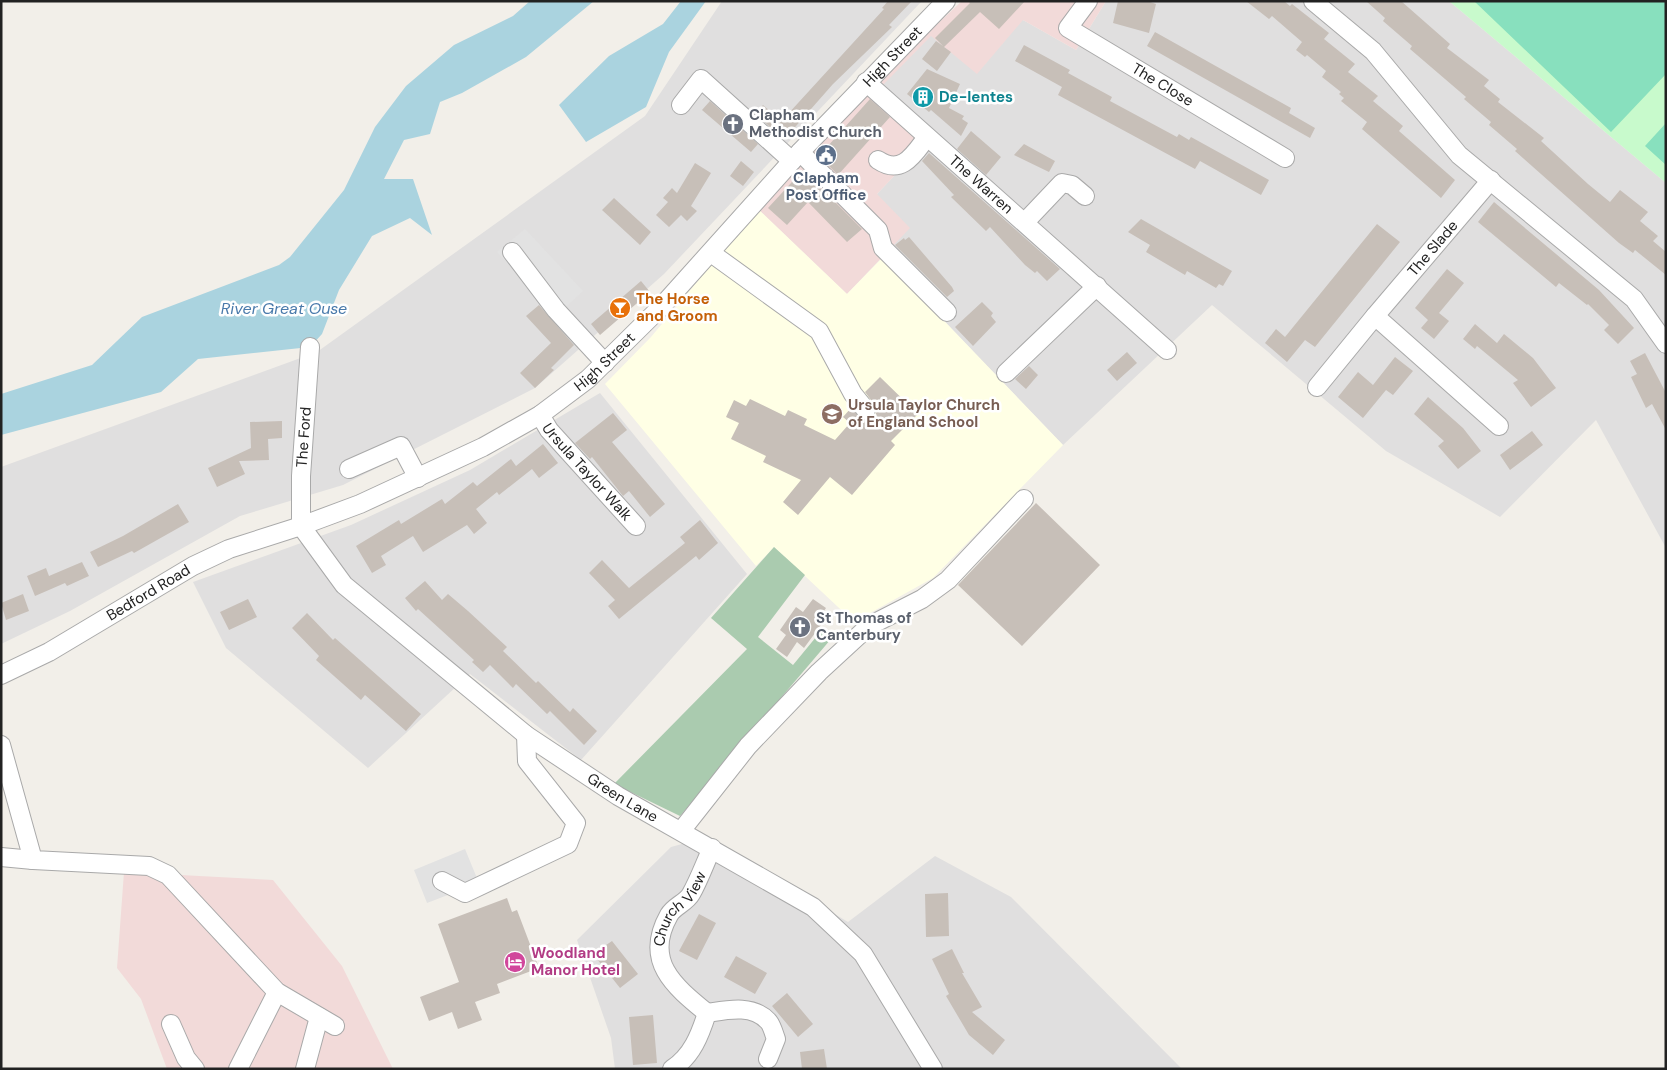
<svg xmlns="http://www.w3.org/2000/svg" width="1667" height="1070" font-family="'DM Sans',sans-serif">
  <style>
    .residential { fill: #e0dfdf }
    .commercial { fill: #f2dad9 }
    .education { fill: #ffffe5 }
    .cemetery { fill: #aacbaf }
    .park { fill: #c8facc }
    .pitch { fill: #88e0be }
    .parking { fill: #e2e2e2 }
    .water { fill: #aad3df }
    .building { fill: #c7bfb8 }
    .lines { fill: none; stroke-linecap: round; stroke-linejoin: round }
    .minor-casing { stroke: #a9a9a9; stroke-width: 20 }
    .minor { stroke: #fff; stroke-width: 18 }
    .labels { text-anchor: middle; stroke-width: 5; stroke-linejoin: round; paint-order: stroke }
    .street-label { font-size: 15px; fill: #222; stroke: #fff }
    .culture-label { font-size: 15px; font-weight: bold; fill: #0d838f; stroke: #fff; text-anchor: start }
    .worship-label { font-size: 15px; font-weight: bold; fill: #5b616d; stroke: #fff; text-anchor: start }
    .service-label { font-size: 15px; font-weight: bold; fill: #4e5e75; stroke: #fff }
    .food-label { font-size: 15px; font-weight: bold; fill: #c56008; stroke: #fff; text-anchor: start }
    .education-label { font-size: 15px; font-weight: bold; fill: #785e54; stroke: #fff; text-anchor: start }
    .hotel-label { font-size: 15px; font-weight: bold; fill: #b23c85; stroke: #fff; text-anchor: start }
    .water-label { font-size: 16px; font-style: italic; fill: #4a7aab; stroke: #fff }
  </style>
  <rect width="100%" height="100%" fill="#f2efe9"/>
  <path class="residential" d="M722 1H922L664 274 535 388 343 485 240 516 70 611 1 644V467L317 352 645 116Z
    M1106 1H1449L1666 183V548L1596 420 1500 517 1386 451 1212 305 1063 445 883 257 877 194 931 137 878 89 931 35 1023 20 1076 50Z
    M600 393 747 574 581 760 470 674 368 768 226 648 193 582 351 525 470 470Z
    M707 837 848 922 935 856 1011 897 1182 1069H615L611 1038 577 940 671 847Z"/>
  <path class="commercial" d="M962 1H1106L1076 50 1023 20 977 74 931 36 879 89 931 137 877 194 910 228 847 294 758 209 933 28Z
    M124 872 273 880 342 966 393 1069H167L141 999 117 968Z"/>
  <path class="education" d="M758 209 847 294 883 257 1063 445 933 578 854 622 774 547 756 566 605 384 651 337Z"/>
  <path class="cemetery" d="M774 547 805 575 758 637 793 665 821 631 831 639 680 816 614 784 747 649 711 618Z"/>
  <path class="park" d="M1449 1H1666V183Z"/>
  <path class="pitch" d="M1474 1H1666V74L1611 132Z
    M1666 123V165L1645 146Z"/>
  <path class="parking" d="M525 229 583 291 556 316 497 252Z
    M465 849 479 883 427 903 414 870Z"/>
  <path class="water" d="M530 1H594L526 57 462 93 440 102 430 134 404 140 384 179H413L432 235 410 218 372 236 339 290 322 334 310 347 198 359 161 392 1 435V394L92 365 142 317 279 265 290 257 344 190 375 127 406 86 454 45 513 16Z
    M681 1H706L669 52 646 107 586 142 559 105 609 56 663 24Z"/>
  <path class="building" d="M888 1H912L889 25 892 27 833 84 789 134 777 126 884 9 882 8Z
    M968 1H1025L999 29 980 12 944 47 951 52 937 71 922 59 936 41 943 46 935 38 970 3Z
    M1118 1H1147L1156 4 1149 33 1113 23Z
    M1246 1H1284L1290 6 1292 4 1329 33 1324 39 1355 64 1348 72 1378 96 1373 101 1403 126 1399 131 1455 180 1441 198 1362 129 1367 122 1341 101 1344 98 1339 94 1341 92 1322 77 1326 71 1307 55 1305 57 1296 50 1302 42 1272 16 1269 19Z
    M1366 1H1401L1450 44 1447 48 1489 80 1484 86 1500 99 1498 102 1544 138 1541 141 1588 184 1610 202 1620 190 1648 212 1640 221 1658 236 1653 241 1666 252V275L1635 250 1633 253 1619 243 1515 151 1517 149 1489 125 1491 122 1464 99 1466 97 1410 49 1412 46 1383 21 1385 18Z
    M1155 32 1291 108 1289 113 1315 128 1310 138 1147 46Z
    M1024 45 1070 70 1068 73 1112 97 1110 101 1177 137 1179 134 1189 140 1191 137 1269 180 1261 195 1200 161 1195 169 1058 95 1062 87 1015 61Z
    M927 69 960 84 949 108 964 116 962 119 968 123 961 136 931 110 929 112 907 94Z
    M870 99 890 117 838 175 819 156Z
    M710 101 758 144 751 152 702 110Z
    M763 105 779 119 771 128 756 114Z
    M971 131 1001 157 986 175 957 149Z
    M1024 144 1055 161 1049 172 1014 155Z
    M929 153 1060 269 1047 281 1037 271 1035 273 1025 265 990 227 986 231 951 197 954 195 922 161Z
    M741 161 754 172 743 186 730 176Z
    M695 163 711 173 691 206 697 211 687 221 681 215 669 227 656 215 668 202 663 198 672 188 677 193Z
    M803 170 862 229 847 242 808 202 787 225 768 208Z
    M614 198 651 232 640 245 602 210Z
    M1494 202 1599 290 1634 328 1618 344 1604 330 1609 325 1588 304 1587 305 1559 283 1556 287 1478 222Z
    M1141 219 1232 271 1223 286 1219 284 1216 288 1187 271 1185 275 1146 252 1150 245 1128 232Z
    M1377 224 1400 242 1315 347 1305 340 1287 362 1265 343 1276 329 1285 337Z
    M909 237 952 287 954 291 947 297 895 245 904 238 905 240Z
    M1447 269 1464 283 1439 313 1449 321 1434 339 1421 328 1428 320 1415 308Z
    M641 281 650 292 600 335 591 324Z
    M982 302 993 313 991 316 996 322 973 346 955 327Z
    M539 305 574 345 551 368 554 370 535 388 520 373 551 343 526 316Z
    M1475 324 1497 343 1504 334 1533 358 1556 388 1531 407 1513 383 1518 380 1477 346 1475 349 1463 339Z
    M1127 352 1137 363 1117 381 1107 370Z
    M1645 353 1666 393V430L1652 404 1646 408 1631 377 1637 374 1630 361Z
    M1395 357 1413 371 1393 395 1386 390 1363 418 1338 397 1358 372 1373 385Z
    M1029 366 1038 375 1026 389 1015 379Z
    M880 377 918 414 891 441 895 445 852 495 830 477 798 515 783 502 801 480 763 462 766 456 731 439 739 423 726 417 734 400 746 406 750 399 785 416 788 410 807 419 804 425 835 440 850 423 843 417 851 408 863 420H868L876 414 874 404 865 392Z
    M1428 397 1463 428 1481 451 1458 469 1438 446 1444 441 1414 414Z
    M613 413 627 430 612 442 665 504 650 517 629 491 623 496 592 457 590 459 575 443Z
    M282 421V438L268 439 269 460 239 461 245 474 217 487 208 468 251 448 250 422Z
    M1532 431 1543 445 1510 470 1500 455Z
    M543 444 558 463 539 478 532 469 499 495 497 492 476 509 487 523 474 534 467 525 423 552 413 536 381 556 386 565 372 573 356 546 399 520 401 524 442 499 445 504 473 482 477 486 511 459 516 466Z
    M1036 503 1100 565 1022 646 958 585Z
    M178 504 189 522 134 553 132 551 98 567 90 552 123 536Z
    M700 520 718 543 699 560 696 556 619 619 608 606 615 600 589 573 602 560 629 588 685 543 680 537Z
    M82 562 89 576 67 586 65 583 35 596 27 576 46 568 49 576Z
    M425 581 442 600 448 594 468 611 507 647 503 651 536 683 538 681 570 712 573 708 597 731 584 745 550 711 547 714 516 684 513 688 490 665 483 672 472 662 474 660 418 609 416 611 405 598Z
    M23 594 29 611 6 620 1 603Z
    M248 599 257 617 229 630 220 612Z
    M813 599 826 608 817 622 821 625 804 648 797 642 787 657 776 649 786 635 780 630 796 607 803 612Z
    M307 613 333 640 335 638 421 714 406 731 365 695 361 700 316 660 319 656 292 628Z
    M948 893 949 936 926 937 925 894Z
    M507 898 512 912 517 910 539 968 497 984 500 993 475 1002 482 1020 458 1029 452 1012 429 1021 420 997 459 982 438 924Z
    M699 914 716 923 697 960 679 951Z
    M612 941 638 974 620 988 593 954Z
    M952 949 964 973H962L982 1007 972 1012 1005 1040 993 1055 969 1035 946 996 949 994 932 959Z
    M736 956 767 973 755 994 724 977Z
    M787 993 813 1024 798 1037 772 1006Z
    M653 1015 657 1063 633 1065 629 1017Z
    M824 1049 827 1069H802L800 1052Z"/>
  <g class="lines">
    <g class="minor-casing">
      <g id="minor">
        <path id="s1" d="M1088 1 1068 28 1285 158"/>
        <path d="M1313 1 1373 51 1459 155 1634 299 1666 344"/>
        <path id="s2" d="M866 82 1167 350"/>
        <path d="M681 105 701 79 792 161"/>
        <path d="M800 152 878 230 883 248 947 312"/>
        <path d="M878 160C902 176 914 154 927 137"/>
        <path d="M1025 222 1062 183 1072 185 1085 196"/>
        <path d="M512 252 556 310 605 363"/>
        <path d="M711 253 819 331 853 394 866 410"/>
        <path id="s3" d="M1375 316 1491 180"/>
        <path d="M1006 373 1097 286"/>
        <path d="M1317 387 1375 316 1499 426"/>
        <path id="s4" d="M540 415 549 430 636 526"/>
        <path d="M349 469 401 446 418 478"/>
        <path id="s5" d="M301 526 344 585 526 735 618 796 813 907 863 954 933 1069"/>
        <path id="s6" d="M301 526V476L310 347"/>
        <path id="s7" d="M1 675 49 652 193 566 229 549 301 526 360 504 483 447 540 415 588 379 662 306 800 152 946 1"/>
        <path d="M1 745 33 860 149 866 168 875 277 992 335 1026"/>
        <path d="M681 831 748 746 819 672 869 626 922 599 948 580 1024 499"/>
        <path d="M1 857 33 860"/>
        <path d="M442 881 465 893 568 844 576 823 527 761 526 735"/>
        <path id="s8" d="M707 1013C674 986 643 961 669 915 674 906 686 903 691 894 699 880 705 863 712 848"/>
        <path d="M707 1013C727 1010 752 1004 768 1021 772 1025 774 1034 776 1039L768 1059"/>
        <path d="M171 1024 186 1058 195 1069"/>
        <path d="M238 1069 277 992"/>
        <path d="M305 1069 319 1017"/>
        <path d="M672 1069C692 1056 700 1035 707 1013"/>
      </g>
    </g>
    <use href="#minor" class="minor"/>
  </g>
  <defs>
    <g id="building-disc" transform="scale(1.125)"><circle r="9.5" fill="#0f9aa8" stroke="#fff"/><path d="M-4-6H4V6H1V3H-1V6H-4ZM-2.5-4.3h1.7v1.8h-1.7ZM.8-4.3h1.7v1.8H.8ZM-2.5-1h1.7V.8h-1.7ZM.8-1h1.7V.8H.8Z" fill="#fff"/></g>
    <g id="church-disc" transform="scale(1.125)"><circle r="9.5" fill="#6b7280" stroke="#fff"/><path d="M-1.2-6h2.4v3.5h3.3v2.4h-3.3V6h-2.4V-.1h-3.3v-2.4h3.3Z" fill="#fff"/></g>
    <g id="civic-disc" transform="scale(1.125)"><circle r="9.5" fill="#5c6f8a" stroke="#fff"/><path d="M-.6-6.5H3V-4.5H.6V-3L4-1V1h2V6H-6V1h2V-1L-.6-3ZM-1.2 2.5V6h2.4V2.5Z" fill="#fff"/></g>
    <g id="bar-disc" transform="scale(1.125)"><circle r="9.5" fill="#e8710a" stroke="#fff"/><path d="M-6-5H6L.8 .8V4.5H3.5V6h-7V4.5H-.8V.8Z" fill="#fff"/></g>
    <g id="school-disc" transform="scale(1.125)"><circle r="9.5" fill="#8d6e63" stroke="#fff"/><path d="M0-5L7-2L0 1L-7-2ZM-4 1L0 2.5L4 1V4Q0 6-4 4Z" fill="#fff"/></g>
    <g id="hotel-disc" transform="scale(1.125)"><circle r="9.5" fill="#d1479c" stroke="#fff"/><path d="M-6-4.5h1.5V1H6V5H4.5V3h-9V5H-6ZM-4 0a1.8 1.8 0 1 1 3.6 0ZM.5 0V-2.5h3Q6-2.5 6 0Z" fill="#fff"/></g>
  </defs>
  <g fill-rule="evenodd">
    <use href="#building-disc" x="923" y="97"/>
    <use href="#church-disc" x="733" y="124"/>
    <use href="#civic-disc" x="826" y="155"/>
    <use href="#bar-disc" x="620" y="308"/>
    <use href="#school-disc" x="832" y="414"/>
    <use href="#church-disc" x="800" y="627"/>
    <use href="#hotel-disc" x="515" y="962"/>
  </g>
  <g class="labels">
    <g class="street-label">
      <text dy="5" stroke="none"><textPath href="#s7" startOffset="1104">High Street</textPath></text>
      <text dy="5" stroke="none"><textPath href="#s1" startOffset="144">The Close</textPath></text>
      <text dy="5" stroke="none"><textPath href="#s2" startOffset="154">The Warren</textPath></text>
      <text dy="5" stroke="none"><textPath href="#s3" startOffset="89">The Slade</textPath></text>
      <text dy="5" stroke="none"><textPath href="#s7" startOffset="684">High Street</textPath></text>
      <text dy="5" stroke="none"><textPath href="#s6" startOffset="89">The Ford</textPath></text>
      <text dy="5" stroke="none"><textPath href="#s4" startOffset="74">Ursula Taylor Walk</textPath></text>
      <text dy="5" stroke="none"><textPath href="#s7" startOffset="169">Bedford Road</textPath></text>
      <text dy="5" stroke="none"><textPath href="#s5" startOffset="424">Green Lane</textPath></text>
      <text dy="5" stroke="none"><textPath href="#s8" startOffset="129">Church View</textPath></text>
    </g>
    <g class="culture-label">
      <text x="939" y="102">De-Ientes</text>
    </g>
    <g class="worship-label">
      <text x="749" y="120">Clapham<tspan x="749" dy="17">Methodist Church</tspan></text>
      <text x="816" y="623">St Thomas of<tspan x="816" dy="17">Canterbury</tspan></text>
    </g>
    <g class="service-label">
      <text x="826" y="183">Clapham<tspan x="826" dy="17">Post Office</tspan></text>
    </g>
    <g class="food-label">
      <text x="636" y="304">The Horse<tspan x="636" dy="17">and Groom</tspan></text>
    </g>
    <g class="education-label">
      <text x="848" y="410">Ursula Taylor Church<tspan x="848" dy="17">of England School</tspan></text>
    </g>
    <g class="hotel-label">
      <text x="531" y="958">Woodland<tspan x="531" dy="17">Manor Hotel</tspan></text>
    </g>
    <g class="water-label">
      <text x="284" y="314">River Great Ouse</text>
    </g>
  </g>
  <rect width="1667" height="1070" fill="none" stroke="#222222" stroke-width="5"/>
</svg>
